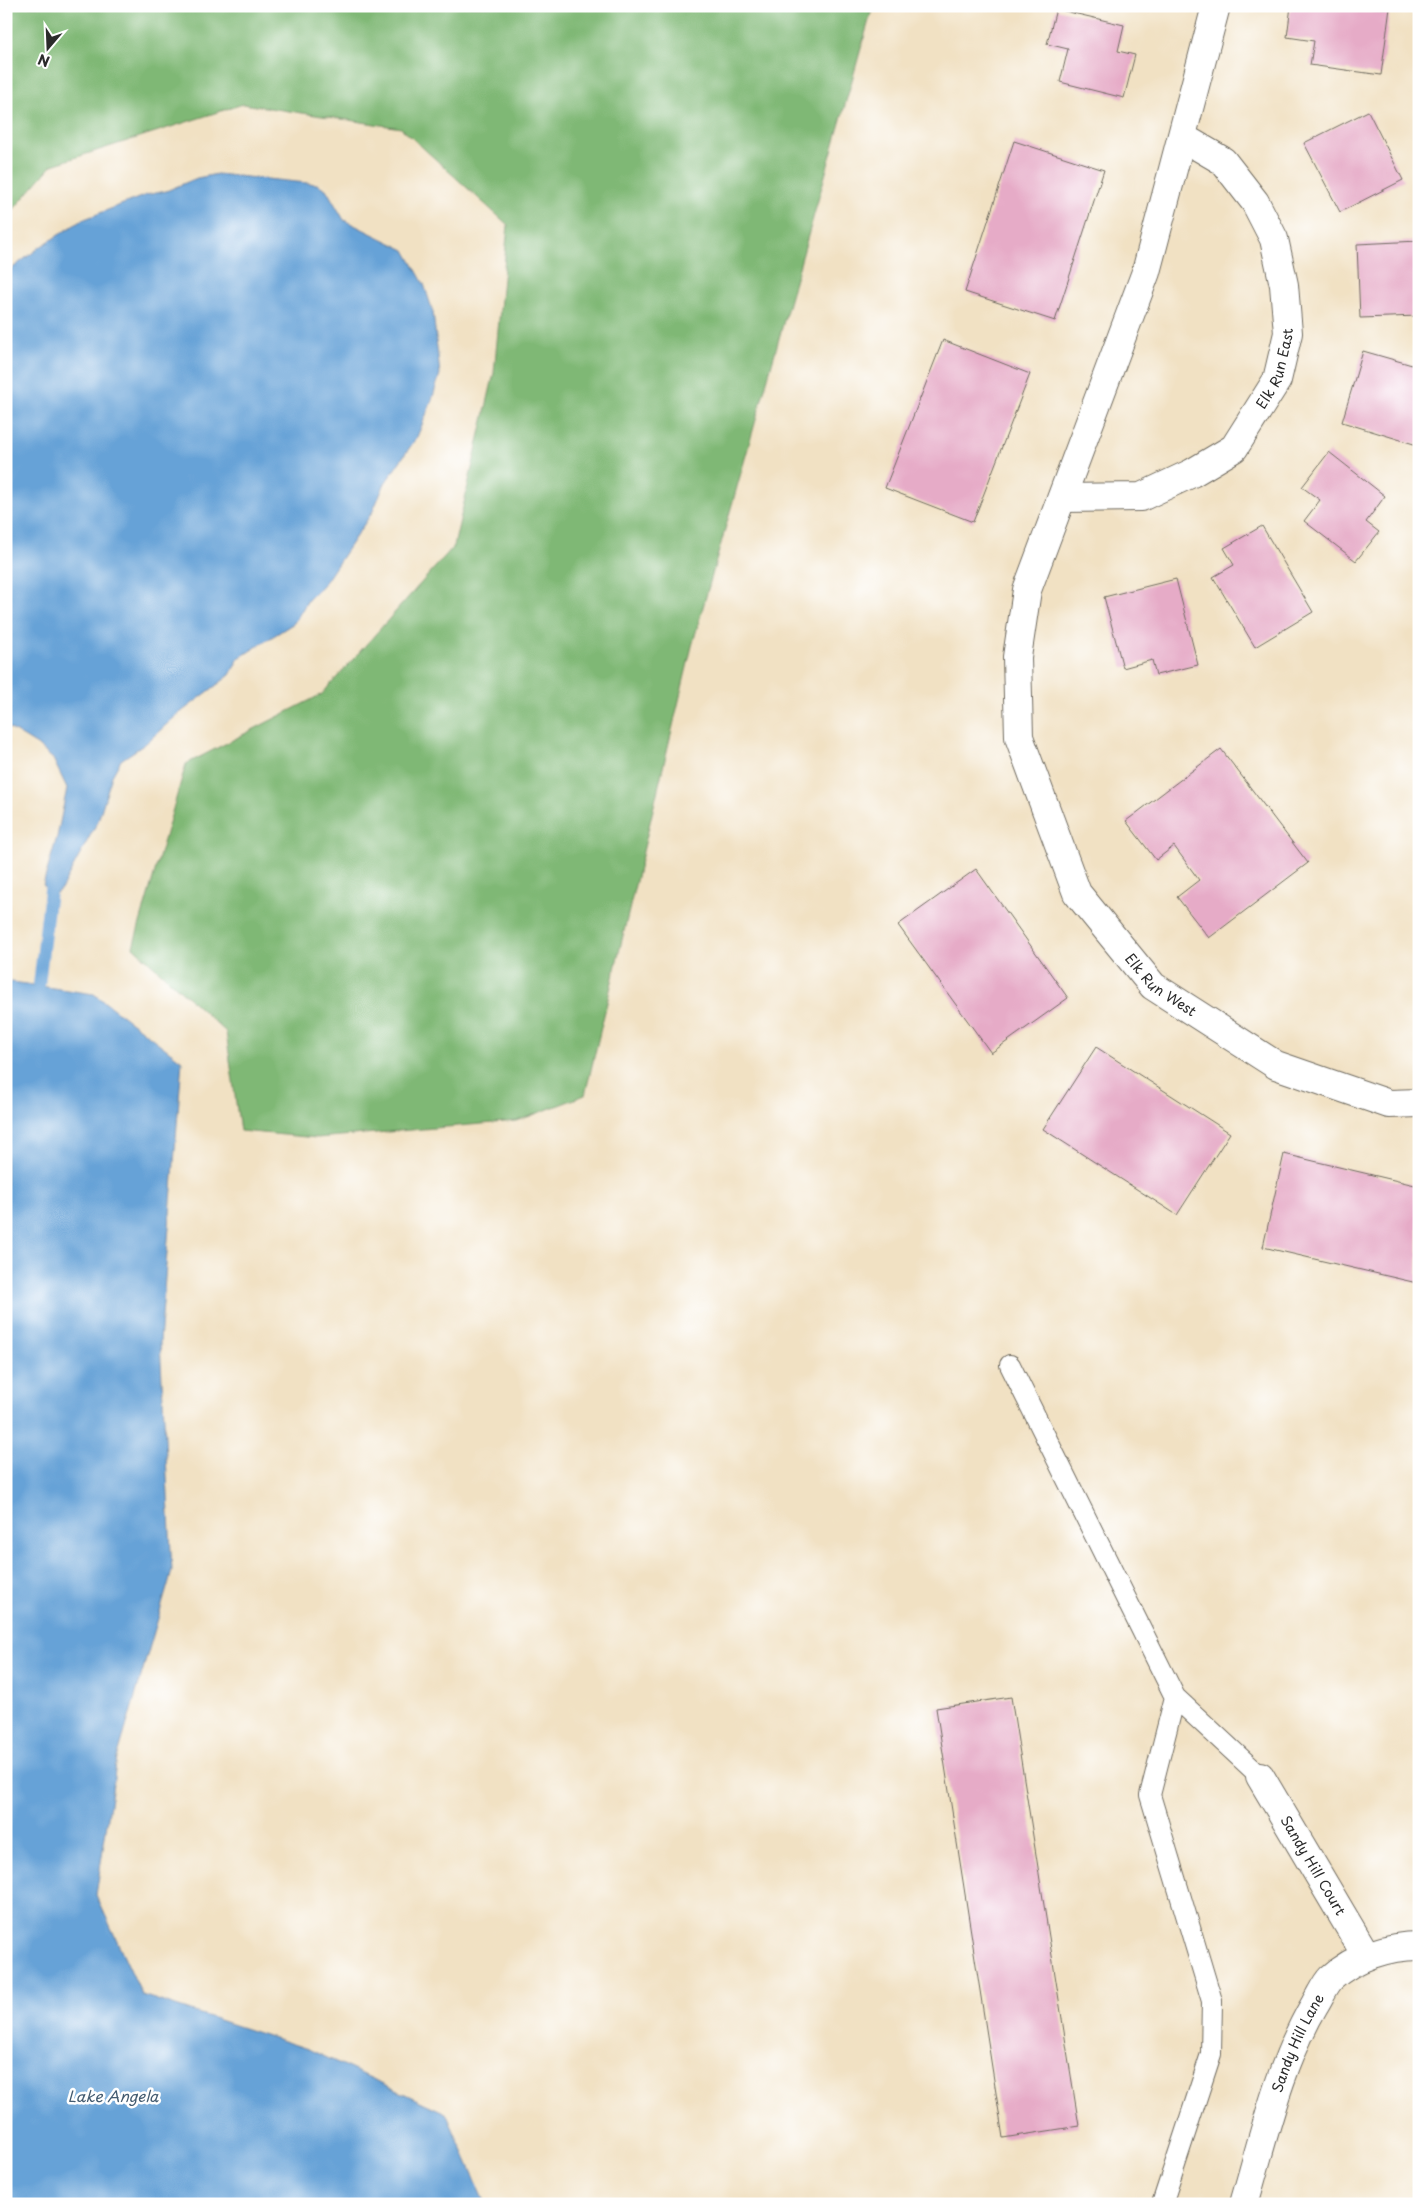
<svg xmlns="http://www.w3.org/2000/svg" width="1425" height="2210" font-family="'Playpen Sans',sans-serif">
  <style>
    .forest { fill: #7fb874; stroke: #557250 }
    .water { fill: #66a2d7; stroke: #486681 }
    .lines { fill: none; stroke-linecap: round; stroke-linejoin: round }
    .stream { stroke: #66a2d7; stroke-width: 12 }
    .building { fill: #e6abc7 }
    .lane-casing { stroke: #706b60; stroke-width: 22 }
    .street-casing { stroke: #706b60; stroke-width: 30 }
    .lane { stroke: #fff; stroke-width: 20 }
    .street { stroke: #fff; stroke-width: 28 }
    .labels { text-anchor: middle; stroke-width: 5; stroke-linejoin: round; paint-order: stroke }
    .street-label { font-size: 14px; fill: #2b2b2b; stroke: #fff }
    .water-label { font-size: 15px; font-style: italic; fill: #435b70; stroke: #fff }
  </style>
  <rect width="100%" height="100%" fill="#fff"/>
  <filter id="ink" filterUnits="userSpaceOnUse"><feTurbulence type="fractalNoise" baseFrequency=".02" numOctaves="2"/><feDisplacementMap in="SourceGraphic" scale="10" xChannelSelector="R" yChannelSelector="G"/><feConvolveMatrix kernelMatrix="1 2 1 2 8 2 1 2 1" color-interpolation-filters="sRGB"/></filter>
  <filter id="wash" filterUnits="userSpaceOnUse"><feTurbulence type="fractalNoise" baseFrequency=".0096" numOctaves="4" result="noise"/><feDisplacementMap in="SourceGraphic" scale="20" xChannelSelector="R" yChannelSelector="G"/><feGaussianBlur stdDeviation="1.12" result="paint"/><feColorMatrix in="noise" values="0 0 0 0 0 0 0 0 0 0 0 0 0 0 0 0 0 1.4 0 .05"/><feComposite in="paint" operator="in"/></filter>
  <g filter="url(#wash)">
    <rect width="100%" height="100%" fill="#f1e1c3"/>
    <path class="forest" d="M6 6H873L692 646 585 1095 517 1121 317 1138 240 1131 226 1032 133 947 186 764 322 694 454 546 494 373 508 225 401 128 243 104 52 165 6 218Z"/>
    <path class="water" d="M217 174 317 184 326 189 344 220 405 250 424 284 433 312 440 374 431 403 417 437 385 483 373 511 326 581 308 600 294 623 239 658 230 675 176 716 145 744 121 760 112 776 98 821 62 888 55 894 43 885 57 837 67 788 53 759 37 745 6 726V273L40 247 82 220 146 195 166 191 197 178Z
      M6 981 94 994 182 1061 160 1342 172 1571 117 1758 96 1895 142 1995 308 2049 446 2113 486 2204H6Z"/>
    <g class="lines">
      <path class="stream" d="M37 1002 50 890"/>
    </g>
    <g id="blocks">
      <path class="building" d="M1291 6 1390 8 1381 75 1310 65 1314 41 1287 37Z
        M1056 9 1124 25 1118 51 1135 55 1124 98 1060 82 1068 49 1047 44Z
        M1368 111 1403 180 1340 212 1304 143Z
        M1014 141 1104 170 1055 321 965 292Z
        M1419 241V316L1360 318 1357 244Z
        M943 340 1030 374 973 522 885 488Z
        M1363 351 1419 367V439L1417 445 1342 422Z
        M1329 452 1385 496 1366 522 1379 532 1356 561 1304 521 1320 500 1302 487Z
        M1262 526 1313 612 1255 647 1213 577 1234 565 1224 548Z
        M1176 579 1198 665 1156 675 1152 660 1123 668 1104 597Z
        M1221 749 1308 863 1209 938 1177 897 1199 880 1174 846 1156 860 1126 821Z
        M976 869 1068 998 991 1053 898 925Z
        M1096 1047 1230 1133 1177 1215 1043 1129Z
        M1284 1154 1419 1186 1417 1283 1263 1247Z
        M1011 1697 1079 2126 1003 2138 936 1708Z"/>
    </g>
  </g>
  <g filter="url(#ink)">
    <use href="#blocks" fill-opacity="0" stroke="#706b60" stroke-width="1"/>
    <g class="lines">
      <g class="lane-casing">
        <path id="lane" d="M1010 1365 1175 1697 1260 1776
          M1162 2204 1211 2054 1212 2001 1150 1795 1175 1697"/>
      </g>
      <g class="street-casing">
        <g id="street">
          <path id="s1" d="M1216 6 1146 272 1027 590 1017 657 1019 737 1077 893 1153 986 1276 1065 1389 1104 1419 1103"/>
          <path id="s2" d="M1062 498 1141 497 1192 473 1234 448 1277 380 1288 333 1284 285 1274 239 1255 202 1223 161 1182 137"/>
          <path id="s3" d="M1260 1776 1366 1955"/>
          <path id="s4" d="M1244 2204C1264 2136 1279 2065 1315 2004 1320 1996 1325 1984 1331 1978 1354 1957 1388 1946 1419 1946"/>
        </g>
      </g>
      <use href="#lane" class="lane"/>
      <use href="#street" class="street"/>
    </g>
  </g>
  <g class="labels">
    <g class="street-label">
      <text dy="5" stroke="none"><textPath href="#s2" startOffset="275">Elk Run East</textPath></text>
      <text dy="5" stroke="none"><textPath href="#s1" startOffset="1054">Elk Run West</textPath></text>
      <text dy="5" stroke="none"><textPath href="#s3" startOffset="104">Sandy Hill Court</textPath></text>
      <text dy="5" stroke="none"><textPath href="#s4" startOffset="170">Sandy Hill Lane</textPath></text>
    </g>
    <g class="water-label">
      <text x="113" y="2102">Lake Angela</text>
    </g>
  </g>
  <rect width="1425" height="2210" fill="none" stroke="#fff" stroke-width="25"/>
  <g transform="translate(48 48) rotate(199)" stroke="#ffffff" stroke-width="4" paint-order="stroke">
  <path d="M0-4L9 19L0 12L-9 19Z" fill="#2b2b2b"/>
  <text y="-8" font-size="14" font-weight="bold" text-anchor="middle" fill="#2b2b2b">N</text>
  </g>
</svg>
